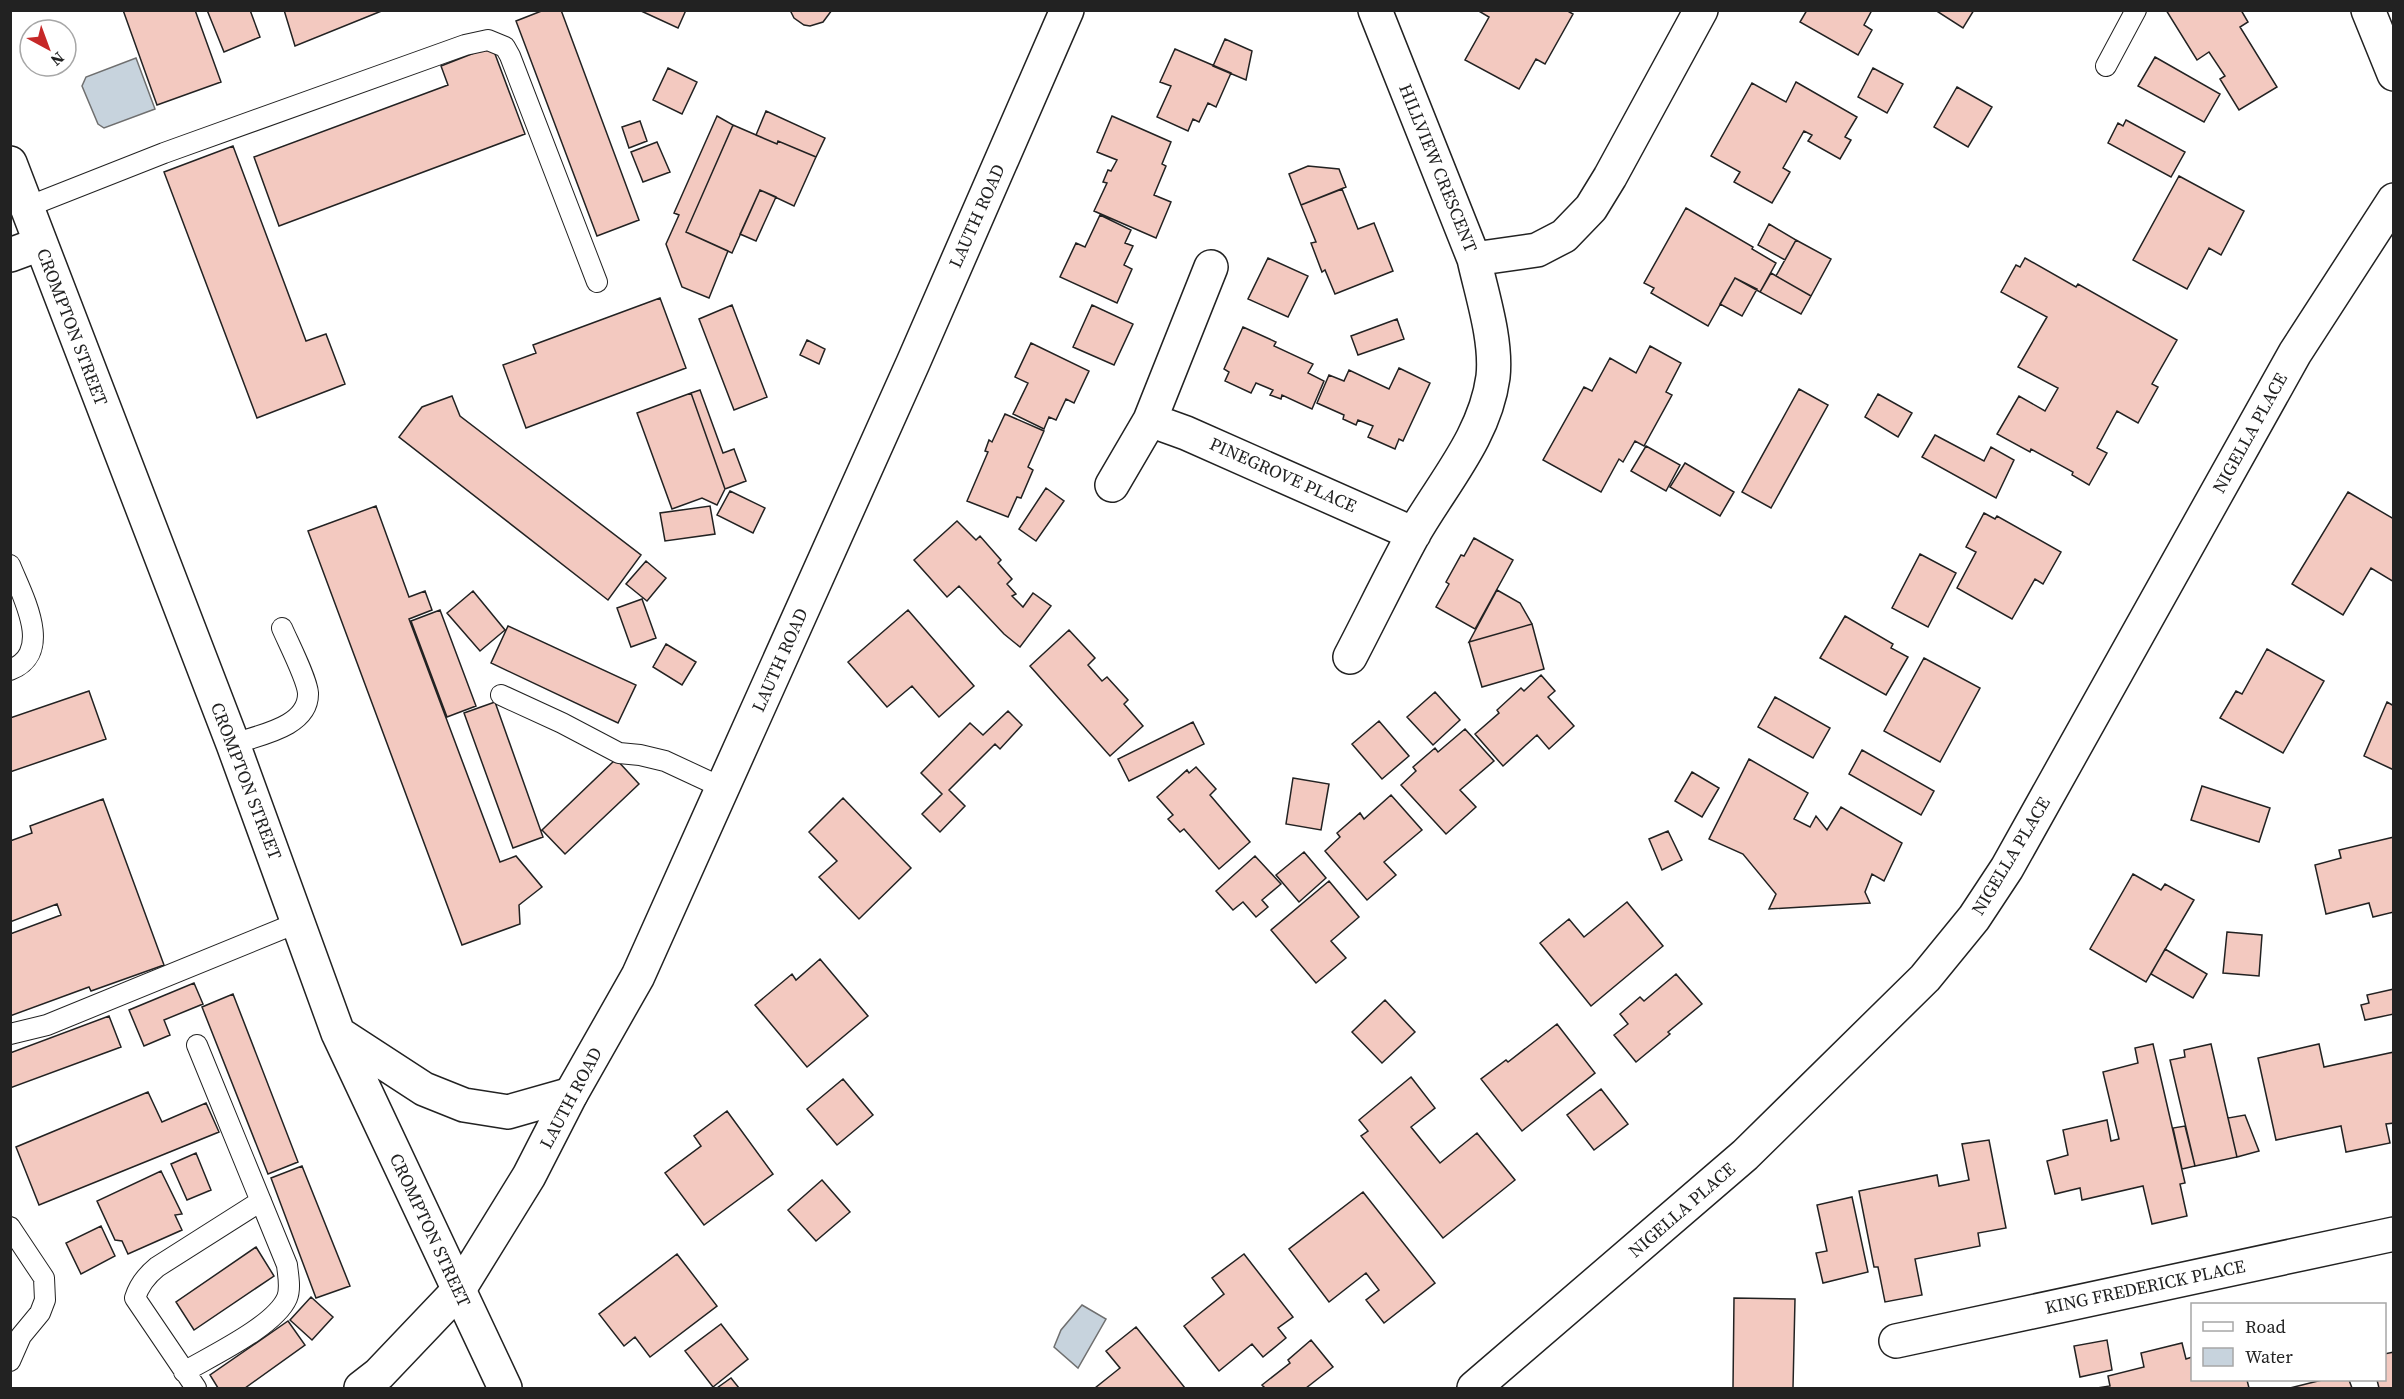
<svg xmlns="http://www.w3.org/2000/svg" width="2404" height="1399" font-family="'Source Serif 4',serif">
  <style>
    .water { fill: #c7d3dd; stroke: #6f6f6f; stroke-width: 1.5 }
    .building { fill: #f3c9c0; stroke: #222; stroke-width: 1.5 }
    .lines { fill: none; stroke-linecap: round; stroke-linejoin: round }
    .service-casing { stroke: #222; stroke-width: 22 }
    .minor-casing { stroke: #222; stroke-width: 36 }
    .tertiary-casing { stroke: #222; stroke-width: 36 }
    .service { stroke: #fff; stroke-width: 20 }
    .minor { stroke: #fff; stroke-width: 33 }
    .tertiary { stroke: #fff; stroke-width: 33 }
    .labels { text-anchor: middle; stroke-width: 4.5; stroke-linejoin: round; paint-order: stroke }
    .street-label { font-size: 18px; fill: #222; stroke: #fff }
  </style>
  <rect width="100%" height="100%" fill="#fff"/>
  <path class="water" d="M136 58 155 109 104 128 98 124 82 86 86 77Z
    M1082 1305 1106 1319 1078 1368 1054 1347 1061 1330Z"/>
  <path class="building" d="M123 10H195L221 82 157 105Z
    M207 10H250L260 37 224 52Z
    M284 10H384L295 46Z
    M544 10H561L639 220 597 236 516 21Z
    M639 10H686L678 28Z
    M790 10H832L823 22 810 26 804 25 794 18Z
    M1477 10H1566L1573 14 1545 64 1536 59 1519 89 1465 60 1489 17Z
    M1807 10H1872L1864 25 1872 30 1858 55 1800 22Z
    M1935 10H1974L1963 28Z
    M2166 10H2241L2248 22 2240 27 2277 87 2239 110 2220 79 2225 76 2209 52 2197 60Z
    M1225 39 1252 51 1246 80 1213 66Z
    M492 46 525 134 279 226 254 157 448 85 441 66Z
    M1175 49 1231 73 1216 107 1208 103 1199 122 1193 119 1188 131 1157 117 1171 86 1160 82Z
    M2155 57 2220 94 2204 122 2138 86Z
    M668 68 697 82 682 114 653 100Z
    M1873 68 1903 84 1887 113 1858 97Z
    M1796 82 1857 117 1845 137 1851 140 1840 159 1808 141 1812 135 1804 131 1783 168 1790 172 1772 203 1734 182 1740 172 1711 156 1752 83 1786 102Z
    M1957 87 1992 107 1968 147 1934 127Z
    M766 111 825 138 816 157 778 141 777 144 756 135Z
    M717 116 733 125 686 232 728 251 709 298 682 287 666 244 679 215 674 213Z
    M1112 116 1171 142 1162 164 1166 166 1154 195 1171 202 1156 238 1094 211 1107 183 1103 182 1108 170 1111 171 1117 160 1097 152Z
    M2126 120 2185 152 2171 177 2108 143 2118 123 2123 126Z
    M640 121 647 141 629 148 622 127Z
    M733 125 777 144 778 141 816 157 794 206 760 190 732 253 686 232Z
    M657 142 670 172 643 182 631 152Z
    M233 146 306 341 326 334 345 384 257 418 164 172Z
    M1308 166 1339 169 1346 187 1301 205 1289 174Z
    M2179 176 2244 211 2221 255 2209 248 2187 289 2133 260Z
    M1342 189 1358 229 1374 223 1393 271 1335 294 1325 270 1322 272 1311 243 1316 242 1301 205Z
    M760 190 776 197 756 241 740 234Z
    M1686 208 1753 247 1752 249 1776 263 1760 292 1735 278 1708 326 1651 293 1654 288 1644 283Z
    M1100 215 1131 230 1125 243 1133 246 1124 265 1132 269 1117 303 1060 277 1076 243 1085 247Z
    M1769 224 1796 240 1785 260 1758 245Z
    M1796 240 1831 259 1811 296 1776 276Z
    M1268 258 1308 276 1288 317 1248 299Z
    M2025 258 2076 287 2078 284 2177 340 2152 384 2158 387 2138 423 2117 411 2097 448 2107 453 2089 485 2072 475 2073 472 2031 449 2030 452 1997 434 2019 396 2045 411 2058 388 2018 367 2047 317 2001 292 2016 265 2020 267Z
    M1771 273 1811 296 1801 314 1760 292Z
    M1735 278 1757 289 1742 316 1720 304Z
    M660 298 686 368 526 428 503 365 536 353 533 345Z
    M732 305 767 397 734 410 699 319Z
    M1092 305 1133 324 1114 365 1073 347Z
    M1397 319 1404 339 1358 355 1351 336Z
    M1243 327 1276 342 1274 346 1313 364 1308 373 1324 381 1312 409 1282 395 1281 399 1270 395 1273 390 1256 383 1251 393 1225 381 1229 372 1224 369Z
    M807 340 825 349 819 364 800 355Z
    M1031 343 1089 371 1074 403 1066 399 1056 420 1049 417 1044 429 1013 414 1028 383 1015 377Z
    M1650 346 1681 363 1666 392 1672 395 1644 446 1635 441 1623 462 1619 459 1601 492 1543 460 1584 387 1592 391 1610 358 1636 373Z
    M1399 368 1430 383 1403 441 1399 439 1395 449 1368 437 1373 426 1358 420 1356 425 1343 419 1344 415 1317 403 1329 375 1344 381 1349 370 1389 389Z
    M1799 389 1828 405 1771 508 1742 492Z
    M700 390 723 453 734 449 746 481 725 489 691 393Z
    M691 393 725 489 717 505 702 498 672 509 637 413Z
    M1878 394 1912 413 1898 437 1865 417Z
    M452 396 460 416 641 555 608 600 399 437 422 407Z
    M1005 414 1044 431 1028 467 1033 470 1021 498 1017 497 1008 517 967 501 988 452 985 451 989 440 992 442Z
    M1935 435 1984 461 1991 447 2014 460 1996 498 1922 457Z
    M1646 446 1680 465 1666 491 1631 471Z
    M1685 463 1734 492 1720 516 1670 487Z
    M1046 488 1064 501 1036 541 1019 529Z
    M730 491 765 508 753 533 717 515Z
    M2348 492 2392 518 2394 517V582L2371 568 2343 615 2292 584Z
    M376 506 409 597 425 591 432 610 409 619 500 862 516 856 542 887 519 905 520 924 462 945 308 531Z
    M710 506 715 534 665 541 660 513Z
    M1984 513 1995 519 1997 516 2061 552 2043 584 2035 579 2012 619 1957 588 1976 552 1966 547Z
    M957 521 976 540 980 536 1001 560 998 563 1012 579 1007 584 1016 594 1012 596 1023 607 1033 593 1051 606 1020 647 1004 634 959 586 947 597 914 560Z
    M1474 538 1513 560 1475 629 1436 607 1449 584 1446 582 1461 555 1464 556Z
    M1920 554 1956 573 1928 627 1892 608Z
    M646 561 666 578 647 601 626 584Z
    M1497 590 1520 603 1532 624 1469 642Z
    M473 591 505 630 480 651 447 613Z
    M642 599 656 638 631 647 617 608Z
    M440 610 476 706 447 717 411 621Z
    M908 610 974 686 939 717 912 686 887 707 848 662Z
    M1845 616 1893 644 1891 648 1908 657 1886 695 1820 658Z
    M1532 624 1544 669 1482 687 1469 642Z
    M508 626 636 685 618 723 491 663Z
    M1069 630 1095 658 1088 665 1102 681 1107 677 1128 700 1124 704 1143 726 1110 756 1030 666Z
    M666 644 696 662 682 685 653 667Z
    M2267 649 2324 681 2283 753 2220 718 2236 691 2242 694Z
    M1924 658 1980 688 1940 762 1884 731Z
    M1541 675 1555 691 1548 697 1574 726 1549 749 1537 735 1503 766 1475 734 1499 713 1497 710 1521 688 1524 691Z
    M89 691 106 739 10 772V718Z
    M1435 692 1460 720 1433 745 1407 717Z
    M1775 697 1830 728 1813 758 1758 727Z
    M495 702 543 837 513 848 464 713Z
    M2387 702 2394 706V770L2364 756Z
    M1008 711 1022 725 1000 749 995 744 949 790 965 806 940 832 922 814 942 794 921 773 970 723 983 735Z
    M1379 721 1409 756 1382 779 1352 744Z
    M1193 722 1204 744 1129 781 1118 759Z
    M1465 729 1494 761 1460 790 1476 807 1446 834 1401 785 1416 771 1413 767 1435 748 1438 752Z
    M1862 750 1934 791 1921 815 1849 774Z
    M616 759 639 784 565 854 542 830Z
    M1749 759 1808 793 1794 819 1810 827 1816 816 1827 830 1841 807 1902 843 1884 881 1872 874 1865 892 1870 903 1769 909 1776 894 1743 854 1709 839Z
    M1196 767 1216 789 1210 795 1250 842 1219 869 1184 829 1180 832 1168 819 1173 815 1157 797 1187 770 1189 773Z
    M1692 772 1719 788 1702 817 1675 801Z
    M1293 778 1329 784 1321 830 1286 824Z
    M2202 786 2270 808 2259 842 2191 820Z
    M1391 795 1422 830 1384 862 1396 875 1367 900 1325 851 1340 837 1337 833 1360 813 1364 819Z
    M843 798 911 868 859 919 819 877 837 861 809 832Z
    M103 799 164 965 91 991 89 987 10 1016V934L61 915 57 904 10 922V841L32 833 30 826Z
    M1668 831 1682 860 1662 870 1649 839Z
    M2394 837V912L2373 917 2369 903 2326 914 2315 865 2341 858 2339 850Z
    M1304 852 1326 878 1299 902 1276 875Z
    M1255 856 1281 884 1262 900 1268 907 1256 917 1243 902 1233 910 1216 891Z
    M2133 874 2161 890 2165 884 2194 900 2146 982 2090 949Z
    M1329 881 1359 917 1331 941 1346 958 1316 983 1271 930Z
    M1627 902 1663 946 1591 1006 1540 943 1569 919 1584 937Z
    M2227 932 2262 935 2259 976 2223 973Z
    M2165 949 2207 974 2193 998 2151 974Z
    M820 959 868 1016 807 1067 755 1005 792 974 796 980Z
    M1676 974 1702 1004 1668 1032 1670 1034 1636 1062 1614 1035 1628 1024 1620 1014 1640 997 1644 1001Z
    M194 983 203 1004 164 1020 170 1035 144 1046 129 1010Z
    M2394 989V1014L2365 1020 2361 1005 2369 1003 2367 995Z
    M233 994 298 1162 268 1174 202 1007Z
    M1385 1000 1415 1032 1382 1063 1352 1032Z
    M109 1016 121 1047 10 1088V1053Z
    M1557 1024 1595 1073 1522 1131 1481 1079 1506 1060 1508 1062Z
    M2153 1044 2185 1183 2180 1184 2187 1216 2152 1224 2143 1186 2082 1200 2080 1188 2055 1194 2047 1161 2068 1155 2063 1130 2107 1120 2111 1141 2119 1139 2103 1072 2138 1063 2135 1048Z
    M2211 1044 2237 1157 2195 1166 2170 1060 2185 1057 2184 1050Z
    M2319 1044 2324 1067 2394 1052V1123L2386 1124 2390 1143 2346 1152 2341 1126 2276 1140 2258 1058Z
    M1411 1077 1435 1108 1411 1127 1440 1163 1477 1133 1515 1180 1443 1238 1361 1136 1368 1131 1359 1120Z
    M843 1079 873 1115 837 1145 807 1109Z
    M1601 1089 1628 1124 1594 1150 1567 1115Z
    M148 1092 162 1122 206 1103 219 1132 39 1205 16 1147Z
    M727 1111 773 1174 704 1225 665 1173 701 1146 694 1136Z
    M2245 1115 2259 1151 2237 1157 2228 1118Z
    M2185 1126 2195 1166 2182 1169 2173 1128Z
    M1989 1140 2006 1228 1978 1233 1980 1246 1915 1259 1922 1295 1885 1302 1878 1267H1874L1859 1191 1937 1175 1939 1186 1969 1180 1962 1144Z
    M196 1153 211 1190 187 1200 171 1164Z
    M302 1166 350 1286 316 1298 271 1178Z
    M161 1171 182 1214 175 1215 182 1230 128 1254 122 1241 115 1240 97 1201Z
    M822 1180 850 1212 816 1241 788 1210Z
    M1363 1192 1435 1283 1384 1323 1366 1300 1379 1290 1366 1273 1329 1302 1289 1249Z
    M1852 1197 1868 1272 1823 1283 1816 1253 1827 1251 1817 1205Z
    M101 1226 115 1256 81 1274 66 1243Z
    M256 1247 274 1276 194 1330 176 1302Z
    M677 1254 717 1306 650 1357 635 1337 624 1346 599 1314Z
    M1244 1254 1293 1317 1278 1328 1286 1338 1263 1357 1252 1344 1219 1371 1184 1326 1224 1294 1212 1278Z
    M311 1297 333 1317 312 1340 290 1320Z
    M1734 1298 1795 1299 1793 1388H1733Z
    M288 1321 305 1345 245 1388H218L210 1375Z
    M721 1324 748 1359 713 1387 685 1351Z
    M1136 1327 1185 1388H1095L1120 1368 1106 1351Z
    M1311 1340 1333 1367 1306 1388H1265L1262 1385 1290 1363 1288 1360Z
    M2107 1340 2112 1370 2080 1377 2074 1346Z
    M2182 1343 2186 1359 2192 1357V1380H2247L2249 1388H2097L2110 1386 2108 1376 2144 1367 2141 1353Z
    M2394 1352V1388H2379L2377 1380H2384V1354Z
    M731 1378 739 1388H717Z
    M2322 1380H2349L2352 1388H2290Z"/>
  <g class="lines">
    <g class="service-casing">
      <path id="service" d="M2106 66 2136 10
        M27 207 164 153 465 45 488 40 505 47 510 56 597 282
        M10 565C22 595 55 653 10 670
        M501 695 562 723 619 753 640 755 665 761 723 788
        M233 744C259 735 309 727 308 693 307 679 288 642 282 628
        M10 1034 47 1025 299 922
        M10 1227 44 1278 45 1300 40 1313 21 1336 10 1361
        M184 1372C211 1356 275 1326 287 1298 291 1288 288 1275 287 1265L197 1045
        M196 1388 135 1298C139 1285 146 1276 157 1267L261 1201"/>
    </g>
    <g class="minor-casing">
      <path id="minor" d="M1375 10 1474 259 1537 250 1564 236 1591 208 1610 177 1701 10
        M10 255 40 244
        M1150 420 1186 433 1414 534
        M1112 485 1150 420 1211 267
        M1350 657C1371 617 1391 575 1413 535 1442 484 1485 437 1493 377 1497 340 1482 295 1474 259
        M1896 1341 2394 1234
        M361 1388 379 1374 458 1291 529 1176 571 1094 638 976 913 363 1067 10
        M1474 1388 1745 1155 1925 978 1974 918 2007 868 2295 353 2394 200"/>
    </g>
    <g class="tertiary-casing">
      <path id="tertiary" d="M2368 10 2394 74
        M10 163 233 744 338 1033 505 1388
        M338 1033 424 1089 464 1105 508 1112 571 1094"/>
    </g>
    <use href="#service" class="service"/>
    <use href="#minor" class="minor"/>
    <use href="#tertiary" class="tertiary"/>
  </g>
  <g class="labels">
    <g class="street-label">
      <text transform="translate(1438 168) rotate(68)" y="6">HILLVIEW CRESCENT</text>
      <text transform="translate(977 216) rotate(-66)" y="6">LAUTH ROAD</text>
      <text transform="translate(72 327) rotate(69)" y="6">CROMPTON STREET</text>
      <text transform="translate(2250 433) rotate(-61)" y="6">NIGELLA PLACE</text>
      <text transform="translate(1283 475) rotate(24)" y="6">PINEGROVE PLACE</text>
      <text transform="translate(780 660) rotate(-66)" y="6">LAUTH ROAD</text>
      <text transform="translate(246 781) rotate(69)" y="6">CROMPTON STREET</text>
      <text transform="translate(2011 856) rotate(-59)" y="6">NIGELLA PLACE</text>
      <text transform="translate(571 1098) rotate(-62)" y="6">LAUTH ROAD</text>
      <text transform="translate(1682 1210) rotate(-41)" y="6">NIGELLA PLACE</text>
      <text transform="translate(430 1230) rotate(65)" y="6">CROMPTON STREET</text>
      <text transform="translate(2145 1287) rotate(-12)" y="6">KING FREDERICK PLACE</text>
    </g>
  </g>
  <rect width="2404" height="1399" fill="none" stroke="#222222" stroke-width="24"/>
  <rect x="2191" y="1303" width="195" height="78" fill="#ffffff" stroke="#a7a7a7" stroke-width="1.5"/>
  <rect x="2203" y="1322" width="30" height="9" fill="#ffffff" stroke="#a7a7a7" stroke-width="1.5"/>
  <text x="2245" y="1333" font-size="18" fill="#222222">Road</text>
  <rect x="2203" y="1348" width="30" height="18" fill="#c7d3dd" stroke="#a7a7a7" stroke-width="1.5"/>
  <text x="2245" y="1363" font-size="18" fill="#222222">Water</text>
  <g transform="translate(48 48) rotate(139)"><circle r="28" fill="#ffffff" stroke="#a7a7a7" stroke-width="1.5"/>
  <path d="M0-4.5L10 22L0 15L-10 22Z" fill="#c62828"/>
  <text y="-9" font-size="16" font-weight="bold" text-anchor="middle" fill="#222222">N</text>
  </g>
</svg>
